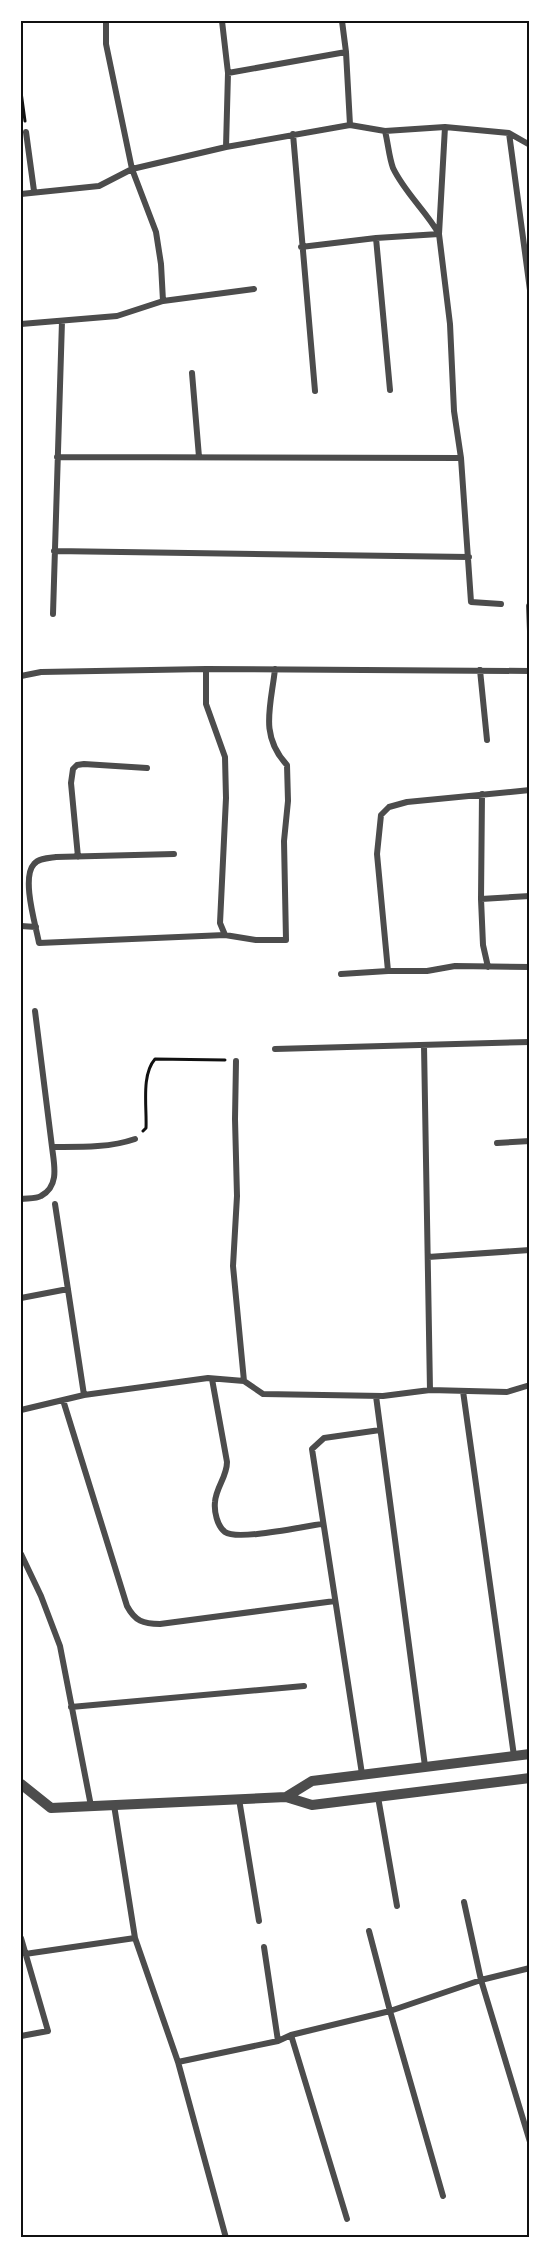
<svg xmlns="http://www.w3.org/2000/svg" width="551" height="2259" font-family="'Nunito Sans',sans-serif">
  <style>
    .lines { fill: none; stroke-linecap: round; stroke-linejoin: round }
    .path { stroke: #111; stroke-width: 3 }
    .minor { stroke: #4c4c4c; stroke-width: 6 }
    .tertiary { stroke: #4c4c4c; stroke-width: 10 }
    .neatline { fill: none; stroke: #111; stroke-width: 2 }
  </style>
  <rect width="100%" height="100%" fill="#fff"/>
  <g class="lines">
    <path class="path" d="M21 92 25 121
      M143 1131 146 1128C147 1107 141 1075 155 1059L225 1060"/>
    <path class="minor" d="M342 21 346 52 350 125
      M228 73 346 52
      M385 131C388 143 389 157 393 168 405 193 426 211 439 234L450 324 454 411 461 458 471 602 501 604
      M26 132 34 191
      M509 133 530 290
      M293 134 315 391
      M226 147 350 125 385 131 445 127 509 133 530 145
      M21 194 99 186 132 169 106 44V21
      M376 238 390 390
      M301 247 376 238 439 234 445 127
      M163 301 254 289
      M21 324 117 316 163 301 161 264 156 232 132 169 226 147 228 73 222 21
      M192 373 199 457
      M57 457 461 458
      M54 551 469 557
      M529 606 530 631
      M53 614 62 321
      M206 669V704L225 757 226 798 220 923 225 935 256 940H286L284 841 288 801 287 765C259 735 271 706 275 669
      M480 670 487 740
      M21 676 41 672 206 669 530 671
      M174 854 56 857C49 858 39 858 34 864 21 878 36 926 39 943L225 935
      M78 857 71 783 73 769 77 765 84 764 147 768
      M481 899 482 794
      M21 926 36 927
      M488 967 483 945 481 899 530 896
      M388 971H427L455 966 530 967
      M341 974 388 971 377 854 381 815 389 807 407 802 530 790
      M35 1011 52 1147
      M424 1045 430 1390
      M275 1049 530 1042
      M236 1061 235 1119 237 1196 233 1266 244 1381
      M497 1143 530 1141
      M21 1199C27 1198 36 1199 41 1196 60 1186 54 1164 52 1147 79 1147 109 1148 135 1139
      M55 1204 84 1395
      M428 1257 530 1250
      M21 1298 68 1289
      M212 1379 227 1462C227 1477 216 1487 215 1502 214 1511 217 1526 225 1532 238 1541 304 1526 322 1524
      M463 1391 514 1756
      M376 1396 425 1766
      M63 1400 127 1606C135 1621 143 1624 160 1624L335 1601
      M21 1410 84 1395 208 1378 244 1381 263 1394 383 1396 430 1390 507 1392 530 1385
      M21 1554 41 1596 60 1646 91 1806
      M71 1707 304 1686
      M362 1774 312 1449 324 1438 380 1430
      M378 1797 397 1906
      M239 1799 259 1921
      M114 1805 135 1938 178 2062 226 2238
      M464 1902 481 1980 530 2142
      M369 1931 390 2011 443 2196
      M21 1938 48 2031 21 2036
      M264 1947 278 2041
      M25 1954 135 1938
      M291 2035 347 2219
      M178 2062 278 2041 291 2035 390 2011 481 1980 530 1968"/>
    <path class="tertiary" d="M21 1784 51 1808 286 1797 312 1805 530 1778
      M286 1797 312 1781 530 1754"/>
  </g>
  <rect width="551" height="2259" fill="none" stroke="#ffffff" stroke-width="45"/>
  <rect x="22" y="22" width="506" height="2214" class="neatline"/>
</svg>
